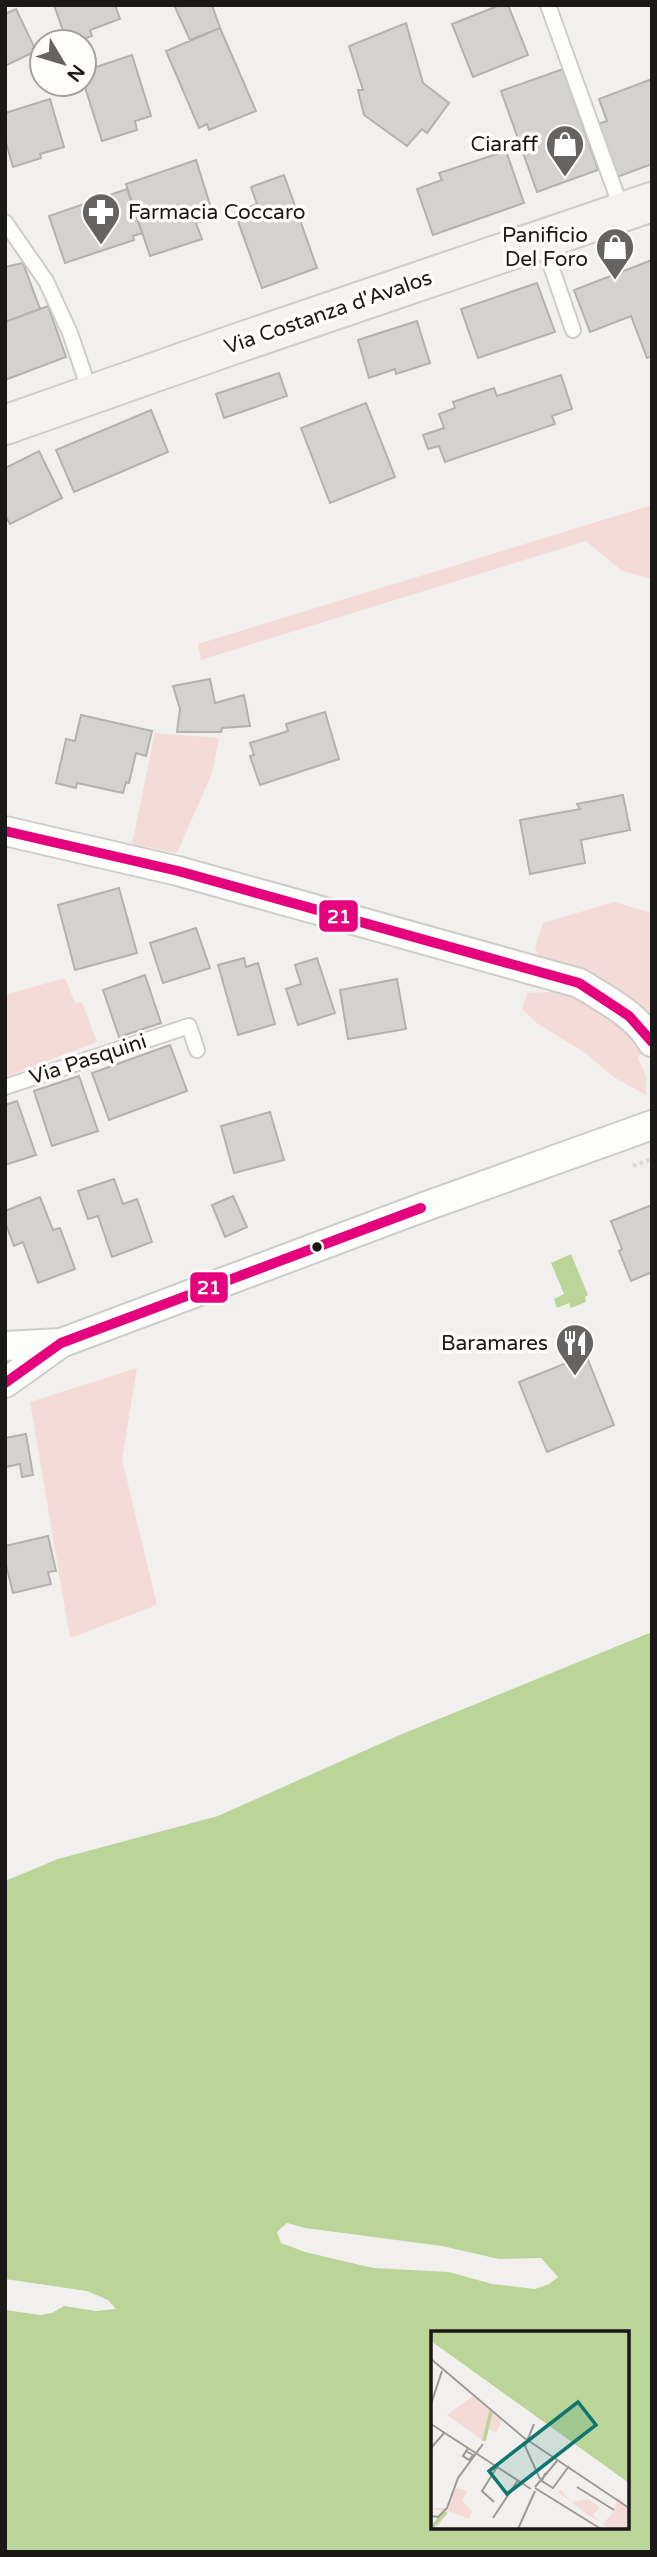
<svg xmlns="http://www.w3.org/2000/svg" width="657" height="2557" font-family="'Varela Round',sans-serif">
  <style>
    .green { fill: #f4dbd7 }
    .water { fill: #bbd598; fill-rule: evenodd }
    .pier { fill: #f2f0ee }
    .building { fill: #d3d2d0; stroke: #b3b2b1; stroke-width: 2 }
    .lines { fill: none; stroke-linecap: round; stroke-linejoin: round }
    .lane-casing { stroke: #cfcdcc; stroke-width: 18 }
    .street-casing { stroke: #cfcdcc; stroke-width: 32 }
    .secondary-casing { stroke: #cfcdcc; stroke-width: 42 }
    .path { stroke: #dbdbda; stroke-width: 4.5; stroke-dasharray: 3.5 3.5; stroke-linecap: butt }
    .lane { stroke: #fdfdfc; stroke-width: 14 }
    .street { stroke: #fdfdfc; stroke-width: 28 }
    .secondary { stroke: #f5f2f0; stroke-width: 38 }
    .bus-1-casing { stroke: #fffefd; stroke-width: 16 }
    .bus-1 { stroke: #e5007d; stroke-width: 10 }
    .bus-dot { fill: #1a1917; stroke: #fffefd; stroke-width: 2.5 }
    .labels { text-anchor: middle; stroke-width: 7; stroke-linejoin: round; paint-order: stroke }
    .poi-label { font-size: 21px; fill: #1a1917; stroke: #fffefd; text-anchor: end }
    .street-label { font-size: 21px; fill: #1a1917; stroke: #fffefd }
    .inset-river { fill: none; stroke: #bbd598; stroke-width: 3.5 }
    .inset-road { fill: none; stroke: #9c9a98; stroke-width: 2 }
    .view { fill: #0f766e; fill-opacity: 0.15; stroke: #0f766e; stroke-width: 3.5 }
    .inset-edge { fill: none; stroke: #1a1917; stroke-width: 3.5 }
    .line-badge { stroke: #fffefd; stroke-width: 2.5 }
    .badge-label { font-size: 19px; text-anchor: middle; font-weight: bold; fill: #fff }
  </style>
  <rect width="100%" height="100%" fill="#f2f0ee"/>
  <path class="green" d="M652 505V579L622 571 586 541 201 660 198 644Z
    M155 733 219 738 212 773 177 853 132 844Z
    M614 902 652 913V1042L638 1058 646 1076V1095L615 1078 584 1052 538 1024 522 1009 527 993 549 992 541 960 535 948 543 923Z
    M65 978 75 1003 82 1002 97 1042 5 1077V995Z
    M137 1368 122 1459 157 1605 70 1638 30 1402Z"/>
  <path class="water" d="M571 1254 588 1295 585 1297 586 1302 571 1308 569 1303 557 1308 554 1299 564 1294 551 1263Z
    M652 1632V2552H5V1881L58 1859 218 1816 402 1734ZM433 2333H627V2527H433Z"/>
  <path class="pier" d="M287 2223 305 2228 442 2246 499 2259 541 2258 558 2277 549 2284 535 2289 492 2284 449 2272 373 2268 305 2252 281 2243 277 2232Z
    M5 2279 87 2291 108 2300 116 2309 96 2311 64 2306 52 2313 40 2315 5 2310Z"/>
  <path class="building" d="M54 5H115L120 19 90 30 92 36 76 42H67Z
    M174 5H212L220 28 190 40Z
    M500 5H508L528 55 473 77 452 24Z
    M16 9 36 51 5 66V14Z
    M406 23 423 83 449 103 427 133 422 129 407 146 364 115 358 90H363L349 46Z
    M220 28 256 111 209 130 207 124 199 128 166 51Z
    M132 55 151 116 135 121 137 130 102 141 84 84V71Z
    M563 69 598 170 537 192 501 91Z
    M652 79V164L617 177 597 124 607 121 599 99Z
    M50 99 64 147 40 154 41 158 13 167 5 139V113Z
    M506 151 524 203 433 235 417 189 442 180 439 173Z
    M196 160 214 217 196 223 202 239 150 256 126 184Z
    M284 175 317 268 262 288 235 213 257 204 251 187Z
    M127 189 142 233 133 236 134 240 65 263 49 216Z
    M652 260V356L647 358 631 316 590 332 574 290Z
    M23 263 40 309 5 322V267Z
    M537 283 555 332 478 358 461 309Z
    M48 306 66 357 5 380V322Z
    M417 321 430 363 396 374 395 369 369 378 358 340Z
    M279 373 287 396 224 418 216 394Z
    M561 375 572 409 552 416 555 424 445 462 439 446 428 449 423 435 444 428 439 414 455 408 453 402 494 388 497 396Z
    M366 403 395 477 330 503 301 428Z
    M151 410 168 452 74 492 56 450Z
    M39 451 62 498 10 524 5 515V468Z
    M210 679 215 703 244 695 250 726 222 728 221 732H177L180 709 173 686Z
    M325 712 339 759 260 785 250 756 254 755 250 743 288 731 286 724Z
    M81 715 152 731 146 756 136 753 129 783 126 782 123 793 77 783 76 788 56 783 66 739 75 741Z
    M623 795 630 830 581 840 585 863 530 874 520 820 580 809 577 804Z
    M119 888 137 953 75 970 58 905Z
    M196 928 210 968 163 983 150 943Z
    M244 958 246 967 258 963 275 1024 238 1035 218 965Z
    M317 958 335 1013 298 1025 286 989 301 984 295 965Z
    M145 975 161 1023 119 1037 103 990Z
    M397 979 406 1029 348 1039 340 990Z
    M170 1045 187 1091 109 1120 92 1073Z
    M79 1076 98 1131 52 1146 34 1091Z
    M17 1101 36 1155 5 1165V1105Z
    M270 1112 284 1160 234 1173 221 1126Z
    M114 1179 123 1204 137 1199 152 1242 112 1257 98 1216 88 1219 78 1191Z
    M233 1196 247 1227 225 1237 212 1205Z
    M40 1197 53 1230 60 1228 75 1269 38 1283 23 1242 14 1246 5 1222V1211Z
    M652 1205V1272L631 1281 619 1251 622 1249 611 1221Z
    M586 1355 614 1425 547 1452 519 1382Z
    M26 1434 33 1475 22 1477 20 1464 6 1467 5 1438Z
    M48 1536 56 1571 48 1572 51 1584 13 1593 5 1561V1546Z"/>
  <g class="lines">
    <g class="lane-casing">
      <path id="lane" d="M548 5 622 210
        M5 222 46 281 70 333 90 392
        M542 240 573 330
        M5 1087 189 1026 197 1050"/>
    </g>
    <g class="street-casing">
      <path id="street" d="M5 831 178 871 579 983C605 999 637 1015 652 1042
        M5 1346 61 1343
        M5 1383 61 1343 421 1208 652 1125"/>
    </g>
    <g class="secondary-casing">
      <path id="secondary" d="M5 425 232 345 652 202"/>
    </g>
    <path class="path" d="M633 1166 652 1159"/>
    <use href="#lane" class="lane"/>
    <use href="#street" class="street"/>
    <use href="#secondary" class="secondary"/>
    <g class="bus-1-casing">
      <path id="bus-1" d="M5 831 178 871 579 983 629 1016 652 1042
        M5 1383 61 1343 421 1208"/>
    </g>
    <use href="#bus-1" class="bus-1"/>
  </g>
  <defs>
    <g id="shop-pin" transform="scale(2.0125)"><path d="M0 17L-7.5 6A9.5 9.5 0 1 1 7.5 6Z" fill="#666462" stroke="#fffefd"/><path d="M-5-2.5h2.3a2.7 3.5 0 0 1 5.4 0H5L5.5 6h-11ZM-1.5-2.5h3a1.5 2.3 0 0 0-3 0Z" fill="#fff"/></g>
    <g id="pharmacy-pin" transform="scale(2.0125)"><path d="M0 17L-7.5 6A9.5 9.5 0 1 1 7.5 6Z" fill="#666462" stroke="#fffefd"/><path d="M-2-6h4v4h4v4h-4v4h-4v-4h-4v-4h4Z" fill="#fff"/></g>
    <g id="restaurant-pin" transform="scale(2.0125)"><path d="M0 17L-7.5 6A9.5 9.5 0 1 1 7.5 6Z" fill="#666462" stroke="#fffefd"/><path d="M-5-6h1v4h1v-4h1v4h1v-4h1v5L-1.5 .5V6h-2V.5L-5-1ZM5-6V6H3V1.5H1.5Q1.5-4 5-6Z" fill="#fff"/></g>
  </defs>
  <g fill-rule="evenodd">
    <use href="#shop-pin" x="565" y="144"/>
    <use href="#pharmacy-pin" x="101" y="212"/>
    <use href="#shop-pin" x="615" y="247"/>
    <use href="#restaurant-pin" x="575" y="1343"/>
  </g>
  <circle class="bus-dot" cx="317" cy="1247" r="6"/>
  <g class="labels">
    <g class="poi-label">
      <text x="538" y="151">Ciaraff</text>
      <text x="128" y="219" text-anchor="start">Farmacia Coccaro</text>
      <text x="588" y="242">Panificio<tspan x="588" dy="24">Del Foro</tspan></text>
      <text x="548" y="1350">Baramares</text>
    </g>
    <g class="street-label">
      <text transform="translate(328 312) rotate(-19)" y="7">Via Costanza d'Avalos</text>
      <text transform="translate(88 1059) rotate(-18)" y="7">Via Pasquini</text>
    </g>
  </g>
  <g transform="translate(431 2331)">
    <rect width="198" height="198" fill="#f2f0ee"/>
    <path d="M42 65 71 90 65 102 57 97 53 110 16 84ZM25 157 37 160 31 169 41 181 38 188 18 180 6 197 0 198 14 181 0 177H16ZM129 158 140 171 157 168 169 176 162 184 171 193 182 182 187 166 198 177V198H178L172 193 157 184 127 161Z" fill="#f4dbd7"/>
    <path d="M0 0H198V152L0 10Z" fill="#bbd598"/>
    <path class="inset-river" d="M53 110 60 80M0 197 15 181"/>
    <path class="inset-road" d="M0 28 92 106 198 177M0 73 11 40M0 93 100 158M103 93 94 115 109 148M0 117 14 101M35 120 42 124 38 129 32 125 37 117M114 142 111 150 122 157 138 135M104 156 126 130M146 156 183 179M104 157 170 198M63 171 51 160 66 136M0 185 7 186 16 177 27 147 52 113M62 187 87 149M87 198 104 160"/>
    <path class="view" d="M147 71 165 94 76 163 58 140Z"/>
    <rect width="198" height="198" class="inset-edge"/>
  </g>
  <g class="line-badge">
    <rect x="318" y="899" width="41" height="34" rx="7" fill="#e5007d"/>
    <rect x="189" y="1271" width="40" height="33" rx="7" fill="#e5007d"/>
  </g>
  <g class="badge-label">
    <text x="339" y="923">21</text>
    <text x="209" y="1294">21</text>
  </g>
  <rect width="657" height="2557" fill="none" stroke="#1a1917" stroke-width="14"/>
  <g transform="translate(63 63) rotate(128)"><circle r="33" fill="#fffefd" stroke="#a3a2a1" stroke-width="2"/>
  <path d="M0-5L12 26L0 18L-12 26Z" fill="#666462"/>
  <text y="-10" font-size="19" font-weight="bold" text-anchor="middle" fill="#1a1917">N</text>
  </g>
</svg>
